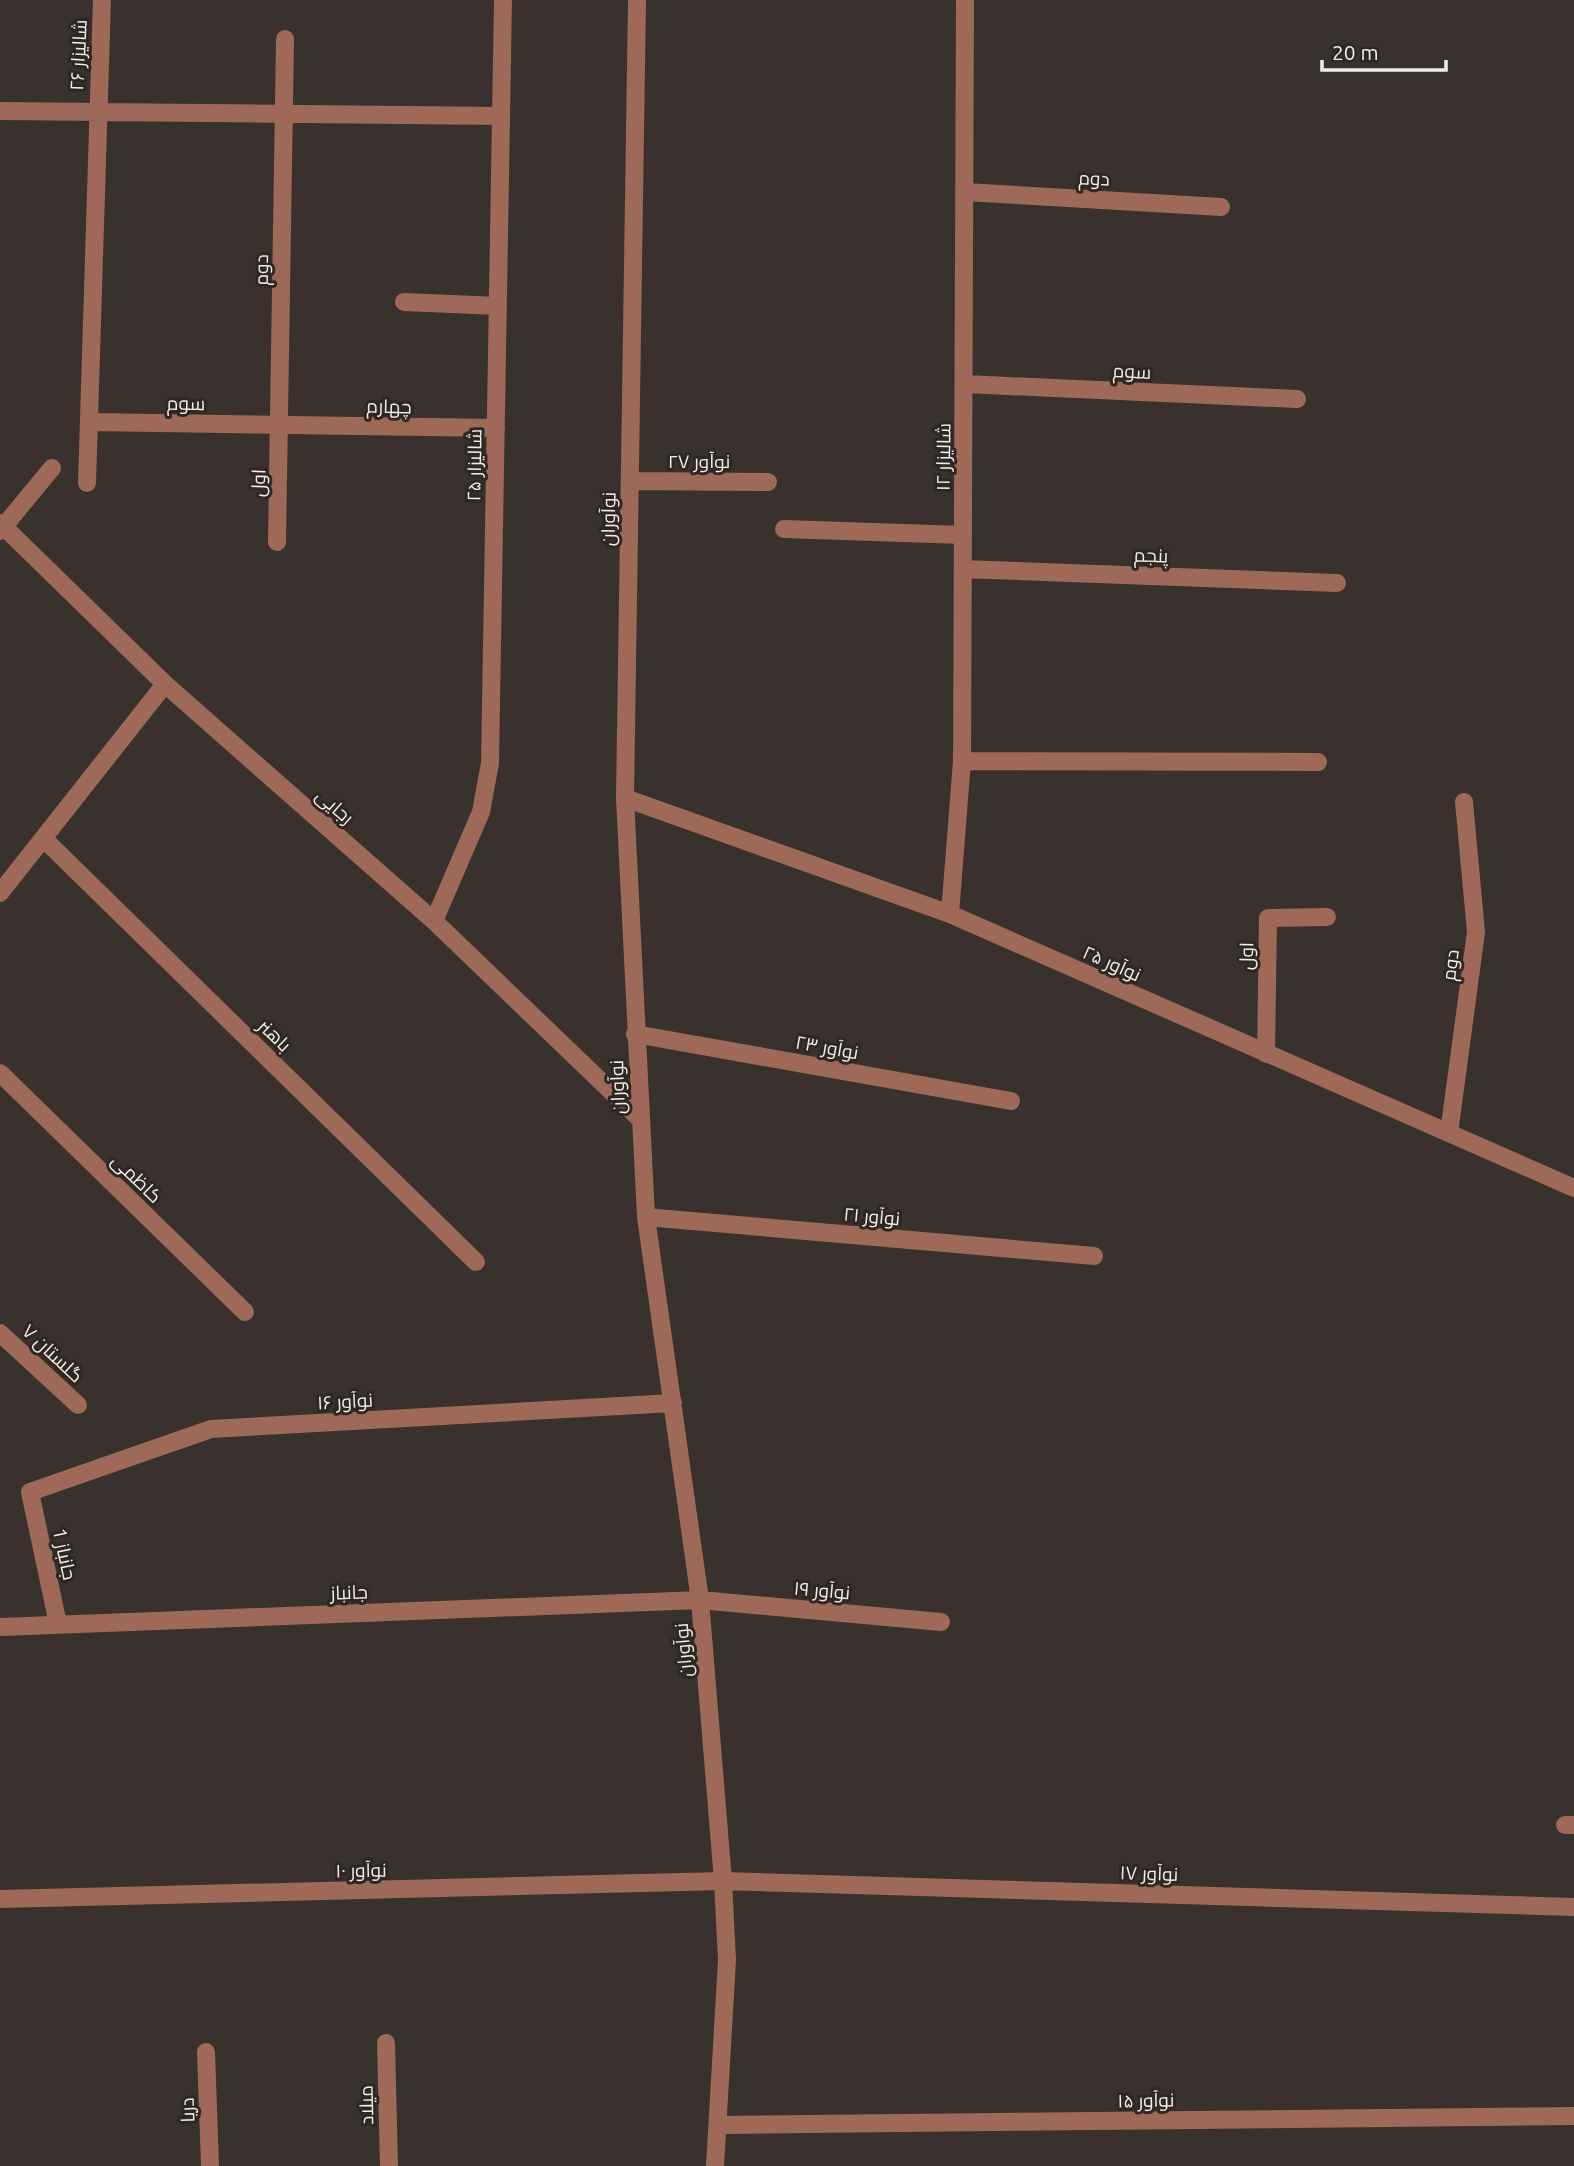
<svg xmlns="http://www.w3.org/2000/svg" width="1574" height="2166" font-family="Ubuntu,Cairo,sans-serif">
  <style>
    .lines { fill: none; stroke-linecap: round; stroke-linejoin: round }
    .minor { stroke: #9e6957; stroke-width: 18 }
    .labels { text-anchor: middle; stroke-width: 6; stroke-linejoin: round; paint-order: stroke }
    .street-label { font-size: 19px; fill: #f1edea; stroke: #2e2723 }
  </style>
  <rect width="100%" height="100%" fill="#38312d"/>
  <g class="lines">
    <path class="minor" d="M637 0 625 798 646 1217 700 1600 723 1881 727 1960 715 2166
      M0 111 501 116
      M965 192 1221 207
      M404 302 498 306
      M965 384 1297 399
      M90 422 496 428
      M630 481 768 482
      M87 483 102 0
      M0 523 165 684 434 921 639 1118
      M784 529 963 535
      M0 531 52 468
      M277 542 285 39
      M963 569 1337 583
      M962 761 1318 762
      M625 798 950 914 1574 1188
      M44 839 476 1262
      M0 893 165 684
      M950 914 962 761 965 0
      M434 921 481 812 490 763 503 0
      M635 1034 1011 1101
      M1266 1054 1268 918 1327 917
      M0 1073 245 1312
      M1449 1133 1476 932 1464 802
      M646 1217 1094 1256
      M0 1333 78 1405
      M58 1624 30 1492 211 1429 673 1403
      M0 1627 700 1600 941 1622
      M1565 1825H1574
      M0 1899 723 1881 1574 1907
      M386 2043 389 2166
      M206 2052 210 2166
      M719 2125 1574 2116"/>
  </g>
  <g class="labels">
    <g class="street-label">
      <text transform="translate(78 55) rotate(-87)" y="7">شالیزار ۲۶</text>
      <text transform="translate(1094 178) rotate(3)" y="7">دوم</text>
      <text transform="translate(261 270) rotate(-89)" y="7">دوم</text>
      <text transform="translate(1132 371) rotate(3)" y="7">سوم</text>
      <text transform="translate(186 403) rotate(1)" y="7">سوم</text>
      <text transform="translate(389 406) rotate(1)" y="7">چهارم</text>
      <text transform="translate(943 457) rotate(-89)" y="7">شالیزار ۱۲</text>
      <text x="699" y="468">نوآور ۲۷</text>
      <text transform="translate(474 465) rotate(-89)" y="7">شالیزار ۲۵</text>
      <text transform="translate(258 483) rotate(-88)" y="7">اول</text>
      <text transform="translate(608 519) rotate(-89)" y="7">نوآوران</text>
      <text transform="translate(1151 555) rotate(2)" y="7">پنجم</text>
      <text transform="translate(335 806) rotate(41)" y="7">رجایی</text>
      <text transform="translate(1246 956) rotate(-89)" y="7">اول</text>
      <text transform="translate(1112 963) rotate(24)" y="7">نوآور ۲۵</text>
      <text transform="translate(1450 965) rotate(-82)" y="7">دوم</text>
      <text transform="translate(275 1035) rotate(44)" y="7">باهنر</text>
      <text transform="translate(827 1047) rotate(10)" y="7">نوآور ۲۳</text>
      <text transform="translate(617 1087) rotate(-92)" y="7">نوآوران</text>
      <text transform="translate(137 1178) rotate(44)" y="7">کاظمی</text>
      <text transform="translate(872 1216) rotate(5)" y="7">نوآور ۲۱</text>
      <text transform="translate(53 1353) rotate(43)" y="7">گلستان ۷</text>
      <text transform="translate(345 1401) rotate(-3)" y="7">نوآور ۱۶</text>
      <text transform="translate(65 1554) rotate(78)" y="7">جانباز 1</text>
      <text transform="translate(822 1590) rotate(5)" y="7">نوآور ۱۹</text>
      <text transform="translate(349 1592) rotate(-2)" y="7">جانباز</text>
      <text transform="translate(683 1650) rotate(-95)" y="7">نوآوران</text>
      <text transform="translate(361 1870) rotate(-1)" y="7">نوآور ۱۰</text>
      <text transform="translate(1149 1873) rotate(2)" y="7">نوآور ۱۷</text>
      <text transform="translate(1146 2100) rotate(-1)" y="7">نوآور ۱۵</text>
      <text transform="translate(366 2105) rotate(-91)" y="7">میلاد</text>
      <text transform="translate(187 2110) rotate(-92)" y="7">دریا</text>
    </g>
  </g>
  <path d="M1322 60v10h124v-10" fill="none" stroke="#f1edea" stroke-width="3.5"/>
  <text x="1332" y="60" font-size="21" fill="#f1edea" stroke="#2e2723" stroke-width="5" paint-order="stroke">20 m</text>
</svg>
